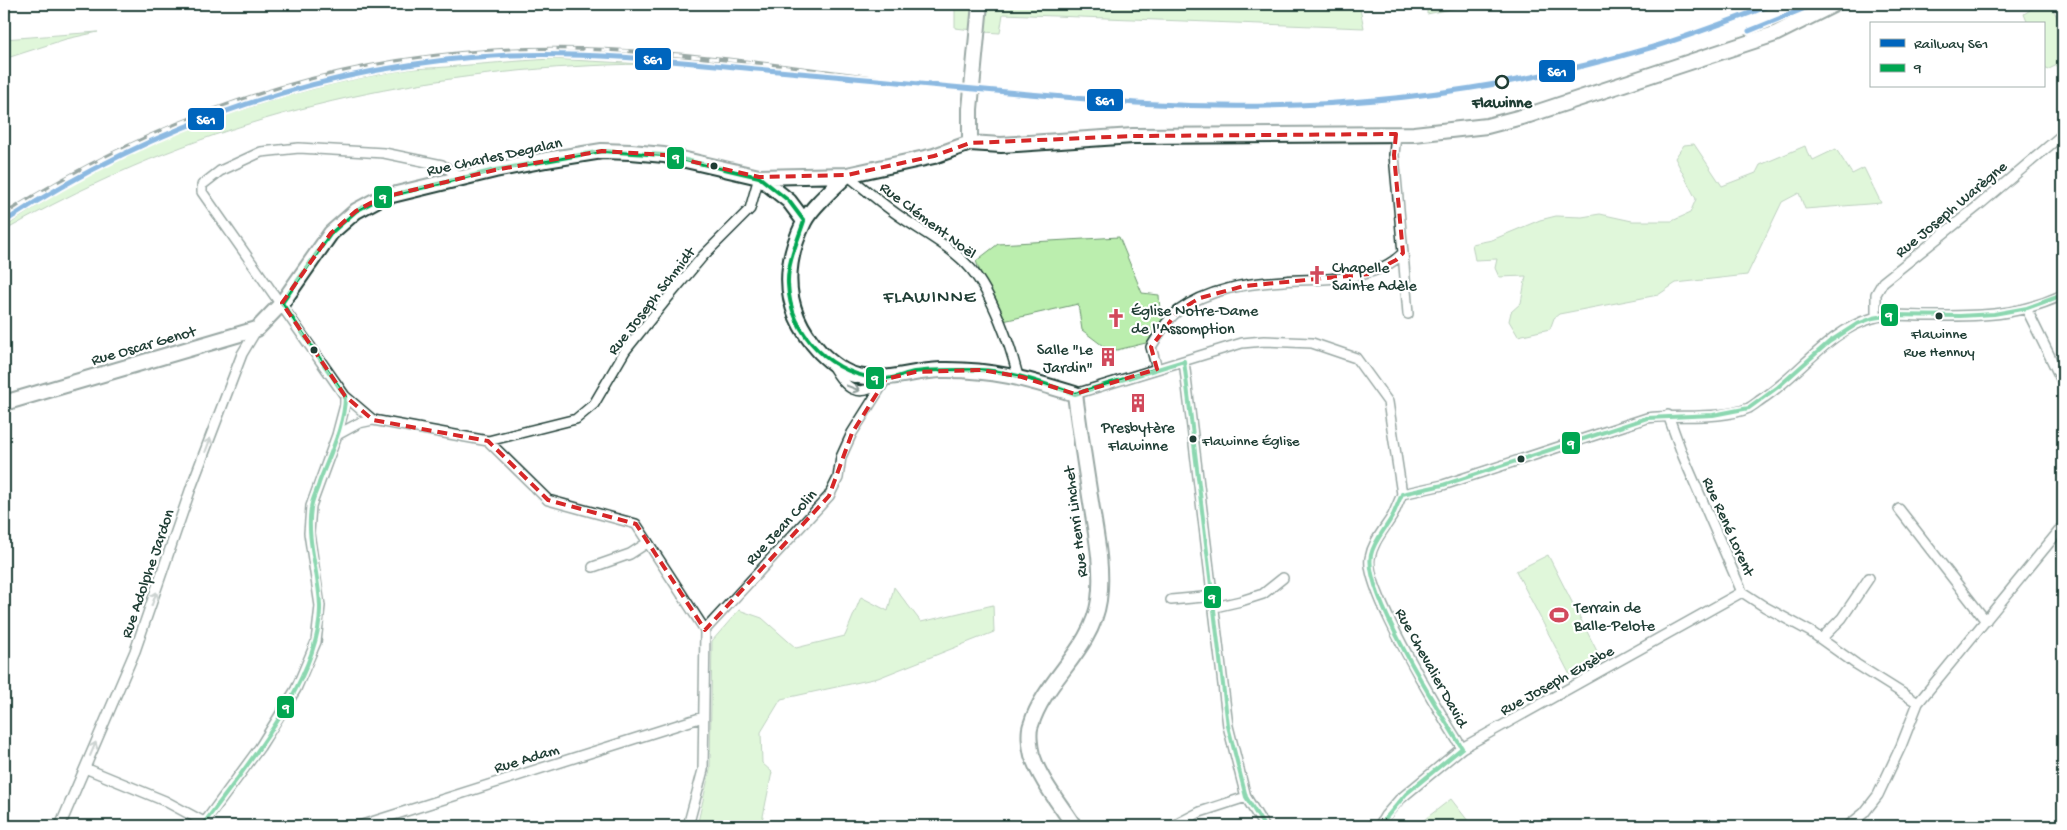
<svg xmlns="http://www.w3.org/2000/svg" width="2067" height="830" font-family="'Gochi Hand',sans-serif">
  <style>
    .green { fill: #bbeeae; stroke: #6d9671 }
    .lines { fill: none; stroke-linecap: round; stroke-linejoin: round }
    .street-casing { stroke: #1f3d34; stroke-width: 12 }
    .secondary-casing { stroke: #1f3d34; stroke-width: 18 }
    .street { stroke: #fff; stroke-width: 9 }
    .secondary { stroke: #fff; stroke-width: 14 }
    .rail-casing { stroke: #1f3d34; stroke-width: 5 }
    .rail { stroke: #fff; stroke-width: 3; stroke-dasharray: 9; stroke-linecap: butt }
    .bus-1-casing { stroke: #fff; stroke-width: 8 }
    .bus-1 { stroke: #00a651; stroke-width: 4 }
    .rail-1-casing { stroke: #fff; stroke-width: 9 }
    .rail-1 { stroke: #0065bd; stroke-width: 5 }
    .oneway { stroke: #8f9e9a }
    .marked { fill: none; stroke: #d62828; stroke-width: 4; stroke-dasharray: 10 6; stroke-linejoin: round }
    .stop-dot { fill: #fff; stroke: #1f3d34; stroke-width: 2.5 }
    .bus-dot { fill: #1f3d34; stroke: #fff; stroke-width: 2 }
    .labels { text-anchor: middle; stroke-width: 4.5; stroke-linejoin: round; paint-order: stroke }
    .bus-label { font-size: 15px; fill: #1f3d34; stroke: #fff }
    .stop-label { font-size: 16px; font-weight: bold; fill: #1f3d34; stroke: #fff }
    .street-label { font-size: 16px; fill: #1f3d34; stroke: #fff }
    .poi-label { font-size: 16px; fill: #1f3d34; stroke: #fff; text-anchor: start }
    .quarter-label { font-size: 19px; letter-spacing: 1px; fill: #1f3d34; stroke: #fff }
    .line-badge { stroke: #fff; stroke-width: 2 }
    .badge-label { font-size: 14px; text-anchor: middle; font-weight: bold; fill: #fff }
  </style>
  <rect width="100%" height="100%" fill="#fff"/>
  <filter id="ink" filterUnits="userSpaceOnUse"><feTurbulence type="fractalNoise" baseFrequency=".02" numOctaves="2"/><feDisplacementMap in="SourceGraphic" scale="10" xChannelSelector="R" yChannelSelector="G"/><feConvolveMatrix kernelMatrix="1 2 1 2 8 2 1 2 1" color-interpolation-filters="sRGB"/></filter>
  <g filter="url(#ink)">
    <path class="green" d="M933 4H975L972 30 955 28V6Z
      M986 4H1359L1364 28 1003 14 1000 33 983 32Z
      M1427 4H1475L1427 14Z
      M2039 4H2050L2063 28V62L2047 70 2043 61V24H2028L2024 14Z
      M98 32 66 39 4 59V39Z
      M551 59 644 64C458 67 271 101 101 181 68 196 36 213 4 231V228C121 146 270 90 412 69 424 68 435 68 446 67 481 64 516 61 551 59Z
      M1694 144 1722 186 1756 173 1760 165 1805 146 1809 157 1811 156 1813 160 1836 149 1852 174 1864 168 1881 203 1805 209 1799 193 1782 202 1747 275 1676 283 1658 295 1559 314 1554 318 1550 329 1518 336 1509 321 1511 312 1521 303 1526 276 1499 277 1495 268 1497 259 1475 260 1472 244 1492 240 1540 220 1556 216 1582 217 1600 214 1632 221H1672L1690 213 1696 199 1675 158 1684 145Z
      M1119 237 1142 293 1159 295 1160 312 1165 317 1154 333H1152L1150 342 1117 350 1107 349 1082 330 1078 304 999 322 976 261 998 244Z
      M1548 555 1601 659 1570 675 1516 571Z
      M894 587 921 622 993 605 994 632 878 678 781 699 761 732 762 763 772 772 761 826H697L710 770 712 641 739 610 762 618 796 648 845 636 861 597 888 611Z
      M1451 799 1472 826H1416Z"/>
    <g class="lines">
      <g class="street-casing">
        <path id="street" d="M847 175C865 189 882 204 901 217 924 233 952 247 971 269 992 294 1010 344 1018 376
          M1403 253 1408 314
          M2027 310 2063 383
          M1876 317V294L1883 282 1978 206 2063 134
          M1184 361 1228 726 1246 797 1264 826
          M832 365C845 388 857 400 882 382
          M1157 369 1151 347C1159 335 1166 320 1178 311 1208 289 1248 283 1284 281 1323 278 1373 283 1403 253L1394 155 1396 134
          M1075 394 1242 343 1264 341 1312 343 1356 358 1388 402 1402 494
          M345 396 373 420
          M1668 415 1683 456 1742 592 1765 607 1811 632 1856 664 1918 703
          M337 435 359 423 373 420 488 441 576 419 594 404 625 351 666 300 703 256 750 209 759 177
          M488 441 548 500 636 524 705 630
          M1402 494 1443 485 1647 418C1678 414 1721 420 1749 408 1754 405 1760 400 1765 397 1802 372 1829 330 1873 318 1888 313 1907 316 1923 316 1977 316 2012 318 2063 295
          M1402 494C1399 501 1396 508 1393 515 1384 530 1373 541 1370 558 1364 589 1443 718 1462 748
          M1899 509 1986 621
          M593 567 630 554 647 543
          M1171 600 1214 596
          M1215 607 1241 601 1263 594 1283 578
          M705 630 829 496 838 478 841 457 852 433 886 379
          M1821 639 1842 618 1869 578
          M85 768 165 801 204 822
          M60 826 135 651 192 485 242 354 257 329
          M202 826 260 747 296 689 316 642 320 606 309 533 311 506 337 435 345 405V396L202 192V185L220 171 261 152 299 148 384 153 442 165 462 178
          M359 826 703 717
          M688 826 703 770 705 630
          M1173 826 1200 812 1246 797
          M1379 826 1385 816 1399 800 1462 748 1742 592
          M1848 826 1864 813 1878 795 1901 746 1918 703 2063 526"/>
      </g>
      <g class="secondary-casing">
        <path id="secondary" d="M970 143V109L980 4
          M847 175C834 188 812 206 804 222 781 269 784 313 820 352 830 362 844 373 858 376 889 382 910 371 941 370 991 369 1027 379 1075 394 1080 432 1086 471 1092 509 1097 539 1103 570 1099 600 1092 650 1045 679 1031 725 1028 732 1030 747 1032 755 1040 780 1060 804 1074 826
          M759 177 789 201 804 221
          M4 403 257 329 282 303 331 233 356 211 380 198 495 170 546 160 602 151 631 152 664 155 759 177 847 175 934 156 970 143 1001 145 1133 136 1414 134 1487 126 1529 115 1775 34 1835 4"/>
      </g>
      <use href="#street" class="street"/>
      <use href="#secondary" class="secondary"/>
      <g class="rail-casing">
        <path id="rail" d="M4 215C154 120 314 62 493 51 634 42 781 67 921 84"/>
      </g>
      <use href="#rail" class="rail"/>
      <g class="bus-1-casing">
        <path id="bus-1" d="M804 221C798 240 787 263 788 284 790 335 833 377 884 379 894 379 904 374 914 372 934 369 958 370 979 370 1012 371 1044 384 1075 394
          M282 303 331 233 356 211 380 198 495 170 602 151 664 155 759 177 789 201 804 221
          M1184 361 1228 726 1246 797 1264 826
          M1075 394 1184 361
          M1402 494 1443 485 1647 418 1713 415 1749 408 1778 387 1829 342 1857 324 1873 318 1891 315 1960 316 1994 314 2027 308 2063 295
          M1402 494C1399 501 1396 508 1393 515 1386 529 1374 540 1371 555 1363 592 1440 713 1462 748
          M202 826C243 770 322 677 320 606 319 572 306 541 311 508 312 499 317 491 319 483 329 456 345 425 345 396L282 303
          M1379 826 1406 794 1462 748"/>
      </g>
      <use href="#bus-1" class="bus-1"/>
      <g class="rail-1-casing">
        <path id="rail-1" d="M1749 31 1815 4
          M4 222C154 123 330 63 510 55 592 52 674 61 756 69 882 80 1009 93 1136 103 1311 114 1484 97 1653 47 1694 35 1734 19 1774 4"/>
      </g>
      <use href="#rail-1" class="rail-1"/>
    </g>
    <defs><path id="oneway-shaft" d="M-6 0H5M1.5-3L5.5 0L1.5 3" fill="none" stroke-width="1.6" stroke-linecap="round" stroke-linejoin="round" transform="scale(1.25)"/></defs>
    <g class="oneway">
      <use href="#oneway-shaft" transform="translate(853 388) rotate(21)"/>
      <use href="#oneway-shaft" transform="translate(208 445) rotate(-69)"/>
      <use href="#oneway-shaft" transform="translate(154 599) rotate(-70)"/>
      <use href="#oneway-shaft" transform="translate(93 749) rotate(-67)"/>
    </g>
  </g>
  <path d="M0 0H2067V830H0ZM1396 134 1394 155 1403 253 1396 260 1369 274 1244 286 1200 298 1178 311 1151 347 1157 369 1075 394 1022 377 981 370 915 372 886 379 852 433 829 496 705 630 636 524 548 500 488 441 373 420 345 396 282 303 331 233 356 211 380 198 495 170 602 151 664 155 759 177 847 175 934 156 970 143 1133 136Z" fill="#fff" fill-opacity=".55" fill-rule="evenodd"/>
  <path class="marked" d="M1396 134 1394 155 1403 253 1396 260 1369 274 1244 286 1200 298 1178 311 1151 347 1157 369 1075 394 1022 377 981 370 915 372 886 379 852 433 829 496 705 630 636 524 548 500 488 441 373 420 345 396 282 303 331 233 356 211 380 198 495 170 602 151 664 155 759 177 847 175 934 156 970 143 1133 136Z"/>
  <defs>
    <g id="church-bare" transform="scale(1.5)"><path d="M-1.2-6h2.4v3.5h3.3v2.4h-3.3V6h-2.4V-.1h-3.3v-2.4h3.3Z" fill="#d1495b" stroke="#fff" stroke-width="2.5" paint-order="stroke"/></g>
    <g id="building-bare" transform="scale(1.5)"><path d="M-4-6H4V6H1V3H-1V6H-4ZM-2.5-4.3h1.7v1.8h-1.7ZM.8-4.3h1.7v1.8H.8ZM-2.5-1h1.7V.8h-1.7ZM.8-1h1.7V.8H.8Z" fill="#d1495b" stroke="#fff" stroke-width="2.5" paint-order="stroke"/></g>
    <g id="stadium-bare" transform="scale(1.5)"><path d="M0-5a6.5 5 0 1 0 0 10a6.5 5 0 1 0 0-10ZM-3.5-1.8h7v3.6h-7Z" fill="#d1495b" stroke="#fff" stroke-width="2.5" paint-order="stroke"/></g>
  </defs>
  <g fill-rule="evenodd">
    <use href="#church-bare" x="1317" y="275"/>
    <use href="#church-bare" x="1116" y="318"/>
    <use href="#building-bare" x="1108" y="357"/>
    <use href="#building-bare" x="1138" y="403"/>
    <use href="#stadium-bare" x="1559" y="615"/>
  </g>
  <circle class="stop-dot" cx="1502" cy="82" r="6"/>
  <g class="bus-dot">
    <circle cx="714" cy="166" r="4.5"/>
    <circle cx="1939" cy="316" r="4.5"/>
    <circle cx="314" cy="350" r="4.5"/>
    <circle cx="1193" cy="439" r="4.5"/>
    <circle cx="1521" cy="459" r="4.5"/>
  </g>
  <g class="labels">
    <g class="bus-label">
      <text x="1939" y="338">Flawinne<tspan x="1939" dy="18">Rue Hennuy</tspan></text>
      <text x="1202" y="445" text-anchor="start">Flawinne Église</text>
    </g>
    <g class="stop-label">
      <text x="1502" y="107">Flawinne</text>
    </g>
    <g class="street-label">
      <text transform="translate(494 155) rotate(-12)" y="6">Rue Charles Degalan</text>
      <text transform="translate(1950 208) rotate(-40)" y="6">Rue Joseph Warègne</text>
      <text transform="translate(929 219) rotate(37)" y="6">Rue Clément Noël</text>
      <text transform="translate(650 300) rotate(-52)" y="6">Rue Joseph Schmidt</text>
      <text transform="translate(143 344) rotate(-16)" y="6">Rue Oscar Genot</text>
      <text transform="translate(1074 522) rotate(-97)" y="6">Rue Henri Linchet</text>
      <text transform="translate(780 526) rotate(-47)" y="6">Rue Jean Colin</text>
      <text transform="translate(1730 526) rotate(66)" y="6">Rue René Lorent</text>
      <text transform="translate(146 573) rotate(-71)" y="6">Rue Adolphe Jardon</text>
      <text transform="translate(1433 667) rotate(61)" y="6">Rue Chevalier David</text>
      <text transform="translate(1556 679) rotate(-29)" y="6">Rue Joseph Eusèbe</text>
      <text transform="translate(526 757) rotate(-17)" y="6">Rue Adam</text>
    </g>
    <g class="poi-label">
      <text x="1332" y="272">Chapelle<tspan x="1332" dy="18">Sainte Adèle</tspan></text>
      <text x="1131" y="315">Église Notre-Dame<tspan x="1131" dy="18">de l'Assomption</tspan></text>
      <text x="1093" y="354" text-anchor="end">Salle "Le<tspan x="1093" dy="18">Jardin"</tspan></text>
      <text x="1138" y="432" text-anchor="middle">Presbytère<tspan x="1138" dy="18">Flawinne</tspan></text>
      <text x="1574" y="612">Terrain de<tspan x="1574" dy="18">Balle-Pelote</tspan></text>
    </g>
    <g class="quarter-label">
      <text x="930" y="302">FLAWINNE</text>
    </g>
  </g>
  <g class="line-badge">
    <rect x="634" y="47" width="38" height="24" rx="5" fill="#0065bd"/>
    <rect x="1538" y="59" width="38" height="24" rx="5" fill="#0065bd"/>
    <rect x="1086" y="88" width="38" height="24" rx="5" fill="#0065bd"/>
    <rect x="187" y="107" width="38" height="24" rx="5" fill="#0065bd"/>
    <rect x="666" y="146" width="19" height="24" rx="5" fill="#00a651"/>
    <rect x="373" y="185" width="20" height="24" rx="5" fill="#00a651"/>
    <rect x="1880" y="303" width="19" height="24" rx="5" fill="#00a651"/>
    <rect x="865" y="366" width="20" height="24" rx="5" fill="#00a651"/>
    <rect x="1561" y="431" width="20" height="24" rx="5" fill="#00a651"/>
    <rect x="1203" y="585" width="19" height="24" rx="5" fill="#00a651"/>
    <rect x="276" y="695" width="19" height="24" rx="5" fill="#00a651"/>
  </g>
  <g class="badge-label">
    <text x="653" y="64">S61</text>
    <text x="1557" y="76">S61</text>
    <text x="1105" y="105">S61</text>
    <text x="206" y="124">S61</text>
    <text x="676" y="162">9</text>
    <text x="383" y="202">9</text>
    <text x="1889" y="320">9</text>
    <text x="875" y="383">9</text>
    <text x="1571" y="448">9</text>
    <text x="1212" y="602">9</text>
    <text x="286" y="712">9</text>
  </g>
  <rect width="2067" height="830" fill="none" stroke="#fff" stroke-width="20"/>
  <rect x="10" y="10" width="2047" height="810" fill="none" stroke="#1f3d34" stroke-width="2" filter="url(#ink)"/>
  <rect x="1870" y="22" width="175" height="65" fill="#ffffff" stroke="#a5b1ae"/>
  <rect x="1880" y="39" width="25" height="8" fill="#0065bd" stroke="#a5b1ae"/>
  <text x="1914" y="48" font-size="15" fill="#1f3d34">Railway S61</text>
  <rect x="1880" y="64" width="25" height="8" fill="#00a651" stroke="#a5b1ae"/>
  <text x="1914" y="72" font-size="15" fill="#1f3d34">9</text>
</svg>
